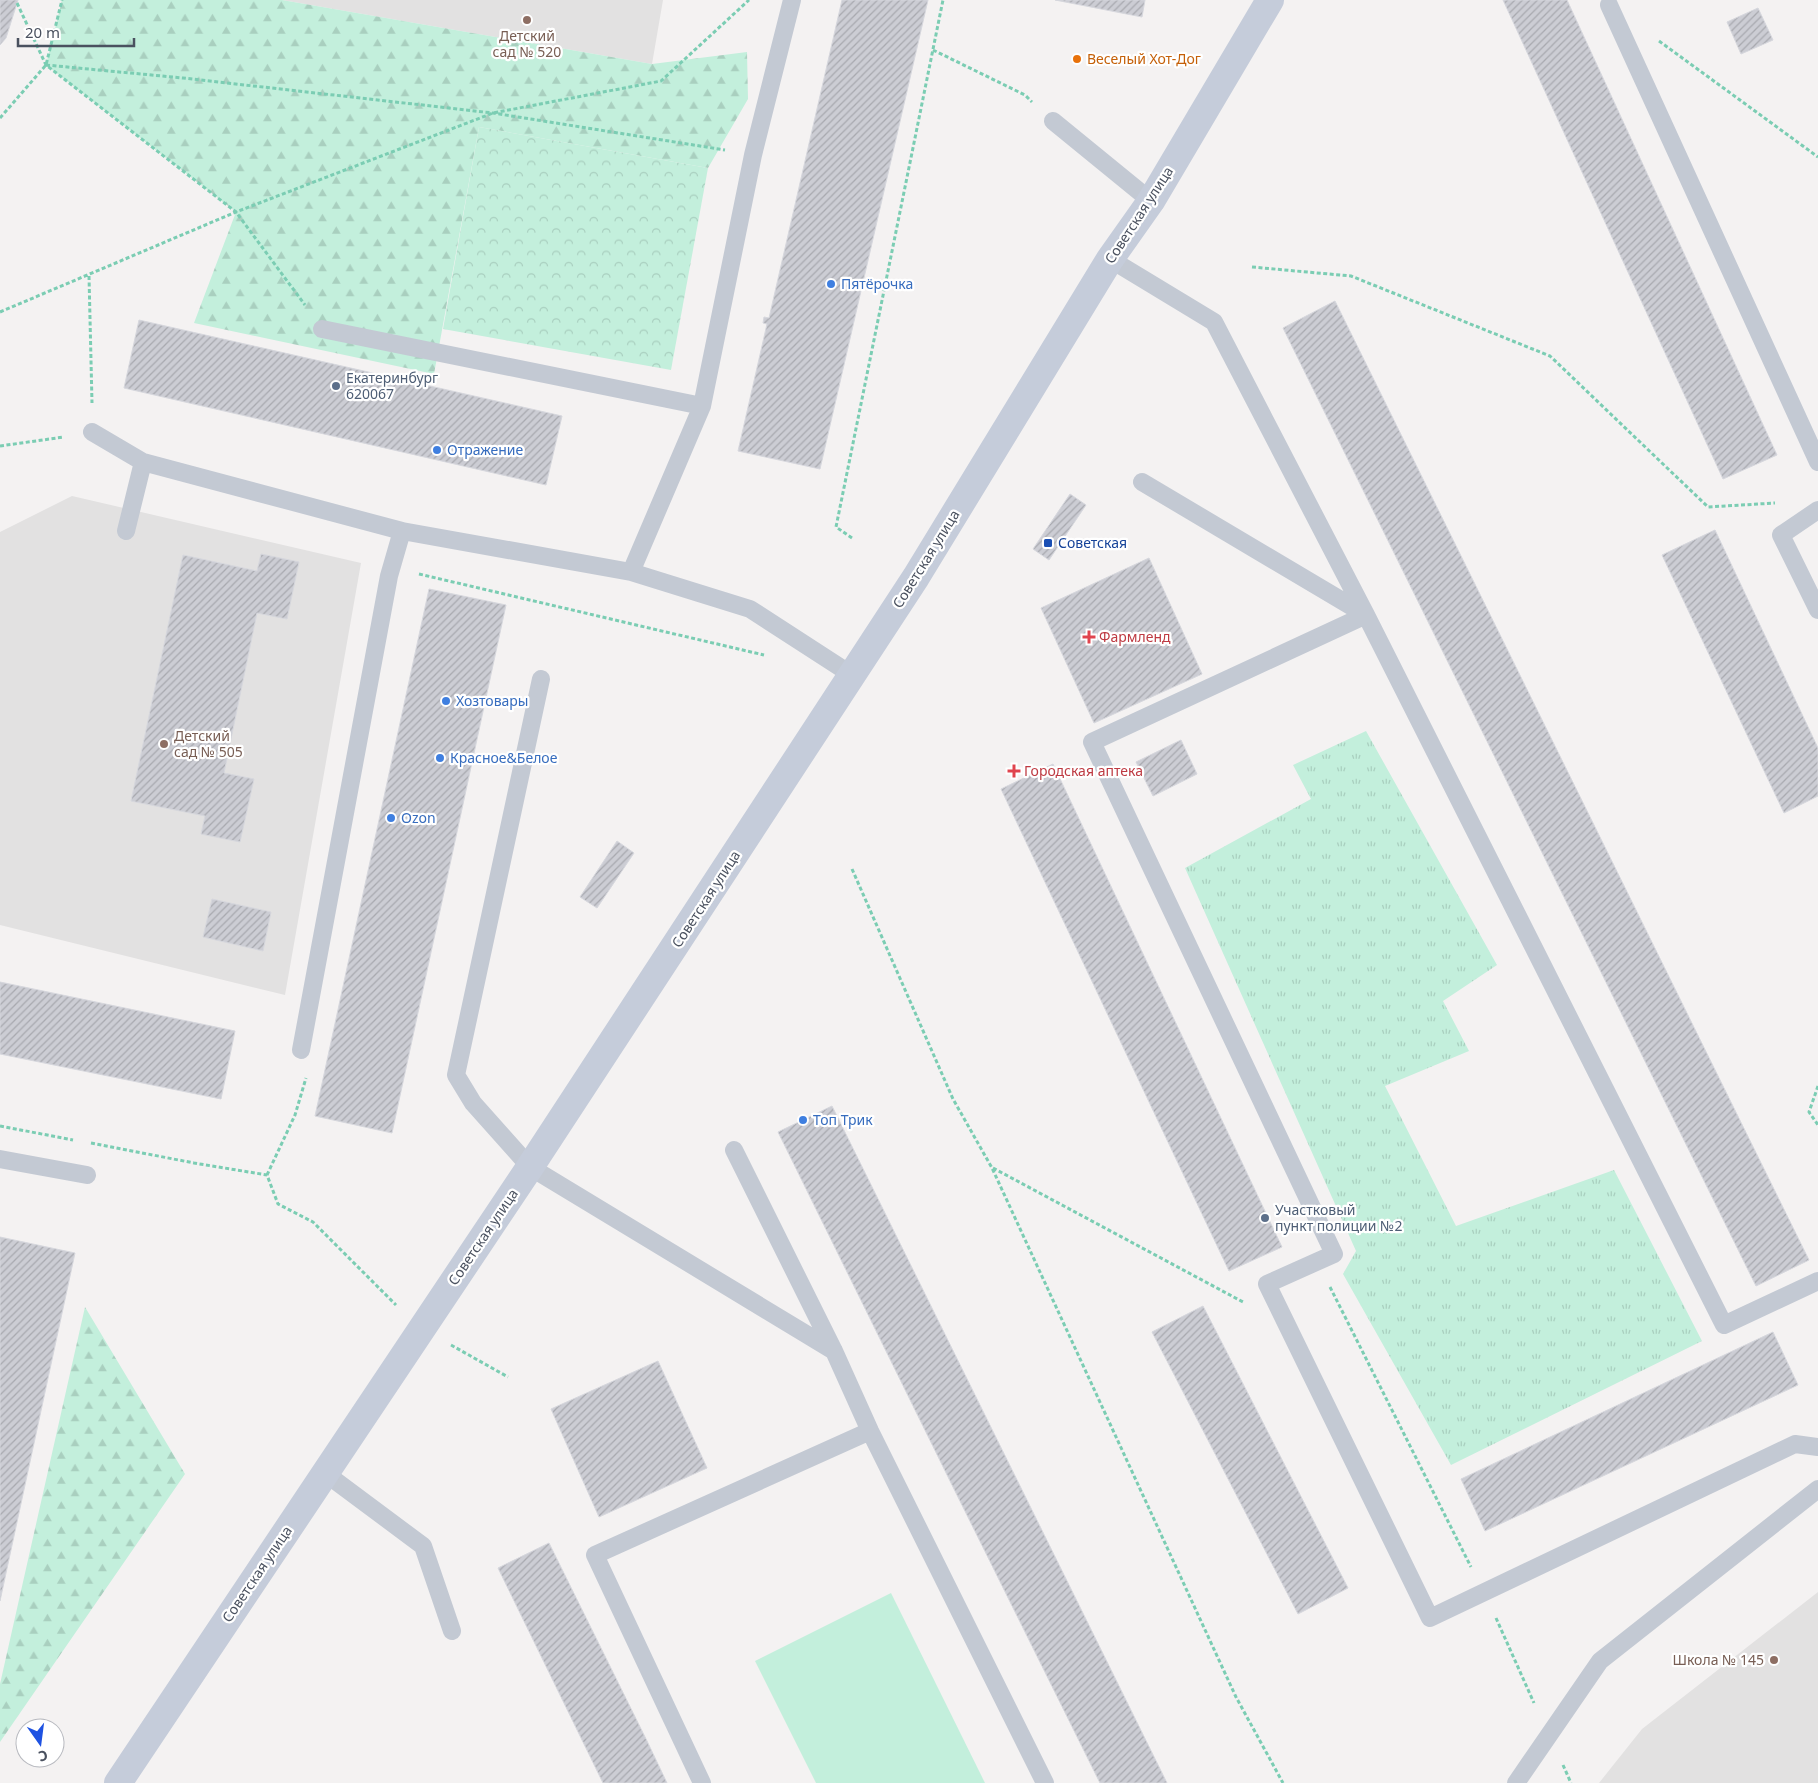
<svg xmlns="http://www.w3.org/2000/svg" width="1818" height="1783" font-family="'Noto Sans',sans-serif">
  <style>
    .education { fill: #e2e1e1 }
    .grass { fill: url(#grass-tufts) }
    .forest { fill: url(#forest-firs) }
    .park { fill: url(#park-crowns) }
    .garden { fill: #c3efdc }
    .building { fill: url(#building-hatch); stroke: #d6d7dd }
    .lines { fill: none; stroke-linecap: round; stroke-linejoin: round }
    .path { stroke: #7bcdb3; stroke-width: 3; stroke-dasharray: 4 2.5; stroke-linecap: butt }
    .service { stroke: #c3c9d3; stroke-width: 18 }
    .secondary { stroke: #c5ccda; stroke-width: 28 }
    .education-dot { fill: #8d6e63; stroke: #fff; stroke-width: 2 }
    .food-dot { fill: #e8710a; stroke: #fff; stroke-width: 2 }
    .shop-dot { fill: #3f7fe0; stroke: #fff; stroke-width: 2 }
    .service-dot { fill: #5c6f8a; stroke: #fff; stroke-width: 2 }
    .transit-dot { fill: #1a4fb4; stroke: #fff; stroke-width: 2 }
    .health-dot { fill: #e0444e; stroke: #fff; stroke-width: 2 }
    .labels { text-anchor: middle; stroke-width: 4.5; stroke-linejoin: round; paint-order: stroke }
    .education-label { font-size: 14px; fill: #785e54; stroke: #fff }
    .food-label { font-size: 14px; fill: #c56008; stroke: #fff; text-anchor: start }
    .street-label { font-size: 14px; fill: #4a515f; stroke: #fff }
    .shop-label { font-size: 14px; fill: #366cbe; stroke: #fff; text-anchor: start }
    .service-label { font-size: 14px; fill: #4e5e75; stroke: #fff; text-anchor: start }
    .transit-label { font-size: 14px; fill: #164399; stroke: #fff; text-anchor: start }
    .health-label { font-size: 14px; fill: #be3a42; stroke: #fff; text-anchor: start }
  </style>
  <defs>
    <pattern id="grass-tufts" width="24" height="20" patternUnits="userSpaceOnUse" patternTransform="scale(1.25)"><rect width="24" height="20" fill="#c3efdc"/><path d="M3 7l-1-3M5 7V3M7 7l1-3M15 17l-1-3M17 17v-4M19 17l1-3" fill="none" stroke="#a9cfbf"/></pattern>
    <pattern id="forest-firs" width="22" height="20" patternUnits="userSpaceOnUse" patternTransform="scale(1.25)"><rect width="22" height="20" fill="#c3efdc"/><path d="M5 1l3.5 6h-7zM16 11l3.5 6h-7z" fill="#a9cfbf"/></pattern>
    <pattern id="park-crowns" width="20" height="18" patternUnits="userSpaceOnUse" patternTransform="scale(1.25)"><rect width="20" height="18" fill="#c3efdc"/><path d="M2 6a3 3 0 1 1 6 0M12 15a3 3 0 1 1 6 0" fill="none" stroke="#a9cfbf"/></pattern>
    <pattern id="building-hatch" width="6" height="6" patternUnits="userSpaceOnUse" patternTransform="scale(1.25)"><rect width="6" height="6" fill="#cccdd4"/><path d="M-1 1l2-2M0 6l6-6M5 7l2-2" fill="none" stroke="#a8a9af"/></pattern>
  </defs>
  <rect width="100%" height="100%" fill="#f4f2f2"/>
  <path class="education" d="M282 0H663L652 64Z
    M72 496 361 563 285 995 0 925V532Z
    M1818 1592V1783H1599L1642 1729Z"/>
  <path class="grass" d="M1366 731 1497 965 1443 1001 1469 1051 1385 1086 1456 1226 1614 1170 1702 1341 1451 1465 1343 1274 1356 1251 1185 868 1311 799 1293 765Z"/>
  <path class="forest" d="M62 0H282L652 64 747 52 748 99 708 168 479 127 434 374 194 323 236 212 46 65Z
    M85 1307 185 1474 0 1742V1684Z"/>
  <path class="park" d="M479 127 708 168 671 370 443 329Z"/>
  <path class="garden" d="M891 1593 985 1783H816L755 1661Z"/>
  <path class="building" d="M0 0H18L6 38 0 45Z
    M842 0H928L820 469 738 451 767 324 763 323 764 317 769 318Z
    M1055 0H1145L1142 17Z
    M1503 0H1567L1777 455 1723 479Z
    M1758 8 1773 40 1741 54 1727 22Z
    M1335 301 1809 1260 1756 1286 1283 328Z
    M139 320 562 416 546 485 124 388Z
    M1070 494 1086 505 1049 560 1033 549Z
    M1715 530 1818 748V796L1784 813 1662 555Z
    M261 554 299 562 287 619 257 613 224 773 254 779 240 842 201 834 205 816 131 801 183 555 257 571Z
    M1149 558 1202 674 1094 723 1041 608Z
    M429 589 506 605 392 1133 315 1116Z
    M1181 740 1197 774 1153 796 1136 762Z
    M1053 764 1282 1247 1229 1271 1001 789Z
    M617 841 634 853 597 908 580 897Z
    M212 899 271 912 263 951 203 937Z
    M0 982 235 1031 221 1099 0 1054Z
    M832 1106 1167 1783H1100L953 1487 778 1132Z
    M0 1237 75 1253 0 1601Z
    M1203 1306 1348 1588 1298 1614 1152 1332Z
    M1773 1332 1798 1385 1485 1531 1461 1479Z
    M658 1361 707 1468 599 1517 551 1409Z
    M549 1543 647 1741 667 1783H603L498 1568Z"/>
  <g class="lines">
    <path class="path" d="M17 3 46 65 236 212 305 305
      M1659 41 1818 157
      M933 50 1025 95 1032 102
      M46 65 183 78 493 113 725 150
      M0 118 46 65 62 0
      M1252 267 1351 276 1550 356 1708 507 1775 503
      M89 276 92 403
      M0 312 236 212 493 113 661 81 749 0
      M0 446 64 437
      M852 538 836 527 943 0
      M419 574 764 655
      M852 869 953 1099 992 1168 1236 1697 1283 1783
      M1818 1086 1809 1112 1818 1125
      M0 1126 73 1140
      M91 1143 194 1163 267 1175 278 1204 313 1222 396 1305
      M993 1168 1243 1302
      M267 1175 295 1115 306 1078
      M1330 1287 1471 1567
      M451 1345 508 1377
      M1496 1618 1534 1703
      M1563 1765 1571 1783"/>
    <path class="service" d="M1609 5 1818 462
      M1053 121 1151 201
      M1110 259 1214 322 1366 615 1724 1325 1818 1281
      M322 329 702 406
      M92 432 143 462 402 531
      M1142 482 1366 615 1092 742 1334 1254 1267 1284 1430 1618 1795 1444 1818 1447
      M1818 510 1781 535 1818 610
      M126 531 143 462
      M631 572 702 406 753 155 792 0
      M541 679 456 1075 473 1103 530 1167 834 1351
      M301 1050 389 576 402 531 631 572 750 609 852 675
      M734 1150 834 1351 870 1431 1045 1783
      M0 1159 87 1175
      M325 1473 423 1546 452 1631
      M702 1783 595 1555 870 1431
      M1516 1783 1600 1661 1818 1489"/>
    <path class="secondary" d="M118 1783 530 1167 916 577 1110 259 1151 201 1270 0"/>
  </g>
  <g class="education-dot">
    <circle cx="527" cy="20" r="5"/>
    <circle cx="164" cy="744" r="5"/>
    <circle cx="1774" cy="1660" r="5"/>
  </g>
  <circle class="food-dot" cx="1077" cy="59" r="5"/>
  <g class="shop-dot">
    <circle cx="831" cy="284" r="5"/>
    <circle cx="437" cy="450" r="5"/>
    <circle cx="446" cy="701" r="5"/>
    <circle cx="440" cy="758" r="5"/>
    <circle cx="391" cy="818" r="5"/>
    <circle cx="803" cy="1120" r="5"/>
  </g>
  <g class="service-dot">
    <circle cx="336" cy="386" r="5"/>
    <circle cx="1265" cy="1218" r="5"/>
  </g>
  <rect class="transit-dot" x="1043" y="538" width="10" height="10" rx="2.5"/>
  <g class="health-dot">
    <path d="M1086.5 629.5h5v5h5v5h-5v5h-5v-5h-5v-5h5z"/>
    <path d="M1011.5 763.5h5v5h5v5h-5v5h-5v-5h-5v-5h5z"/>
  </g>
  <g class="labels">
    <g class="education-label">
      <text x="527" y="41">Детский<tspan x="527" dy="16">сад № 520</tspan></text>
      <text x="174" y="741" text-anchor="start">Детский<tspan x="174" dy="16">сад № 505</tspan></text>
      <text x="1764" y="1665" text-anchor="end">Школа № 145</text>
    </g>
    <g class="food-label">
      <text x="1087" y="64">Веселый Хот-Дог</text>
    </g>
    <g class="street-label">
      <text transform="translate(1139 215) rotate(-57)" y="5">Советская улица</text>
      <text transform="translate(926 559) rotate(-58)" y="5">Советская улица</text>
      <text transform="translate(706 899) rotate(-57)" y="5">Советская улица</text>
      <text transform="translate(483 1237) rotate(-56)" y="5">Советская улица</text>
      <text transform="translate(257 1574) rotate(-56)" y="5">Советская улица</text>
    </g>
    <g class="shop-label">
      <text x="841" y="289">Пятёрочка</text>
      <text x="447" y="455">Отражение</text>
      <text x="456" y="706">Хозтовары</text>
      <text x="450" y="763">Красное&amp;Белое</text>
      <text x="401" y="823">Ozon</text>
      <text x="813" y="1125">Топ Трик</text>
    </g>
    <g class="service-label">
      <text x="346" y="383">Екатеринбург<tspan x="346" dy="16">620067</tspan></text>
      <text x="1275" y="1215">Участковый<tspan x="1275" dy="16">пункт полиции №2</tspan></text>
    </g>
    <g class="transit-label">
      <text x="1058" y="548">Советская</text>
    </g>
    <g class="health-label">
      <text x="1099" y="642">Фармленд</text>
      <text x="1024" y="776">Городская аптека</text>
    </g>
  </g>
  <g transform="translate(40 1743) rotate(166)"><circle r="24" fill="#ffffff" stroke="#b7b9bf"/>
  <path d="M0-4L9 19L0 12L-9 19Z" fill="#1e52e2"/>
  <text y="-8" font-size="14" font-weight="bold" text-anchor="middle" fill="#4a515f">С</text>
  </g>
  <path d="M18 38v8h116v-8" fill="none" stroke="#4a515f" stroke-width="2.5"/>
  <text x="25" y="38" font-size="15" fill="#4a515f" stroke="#ffffff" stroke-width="4" paint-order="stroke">20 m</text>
</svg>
